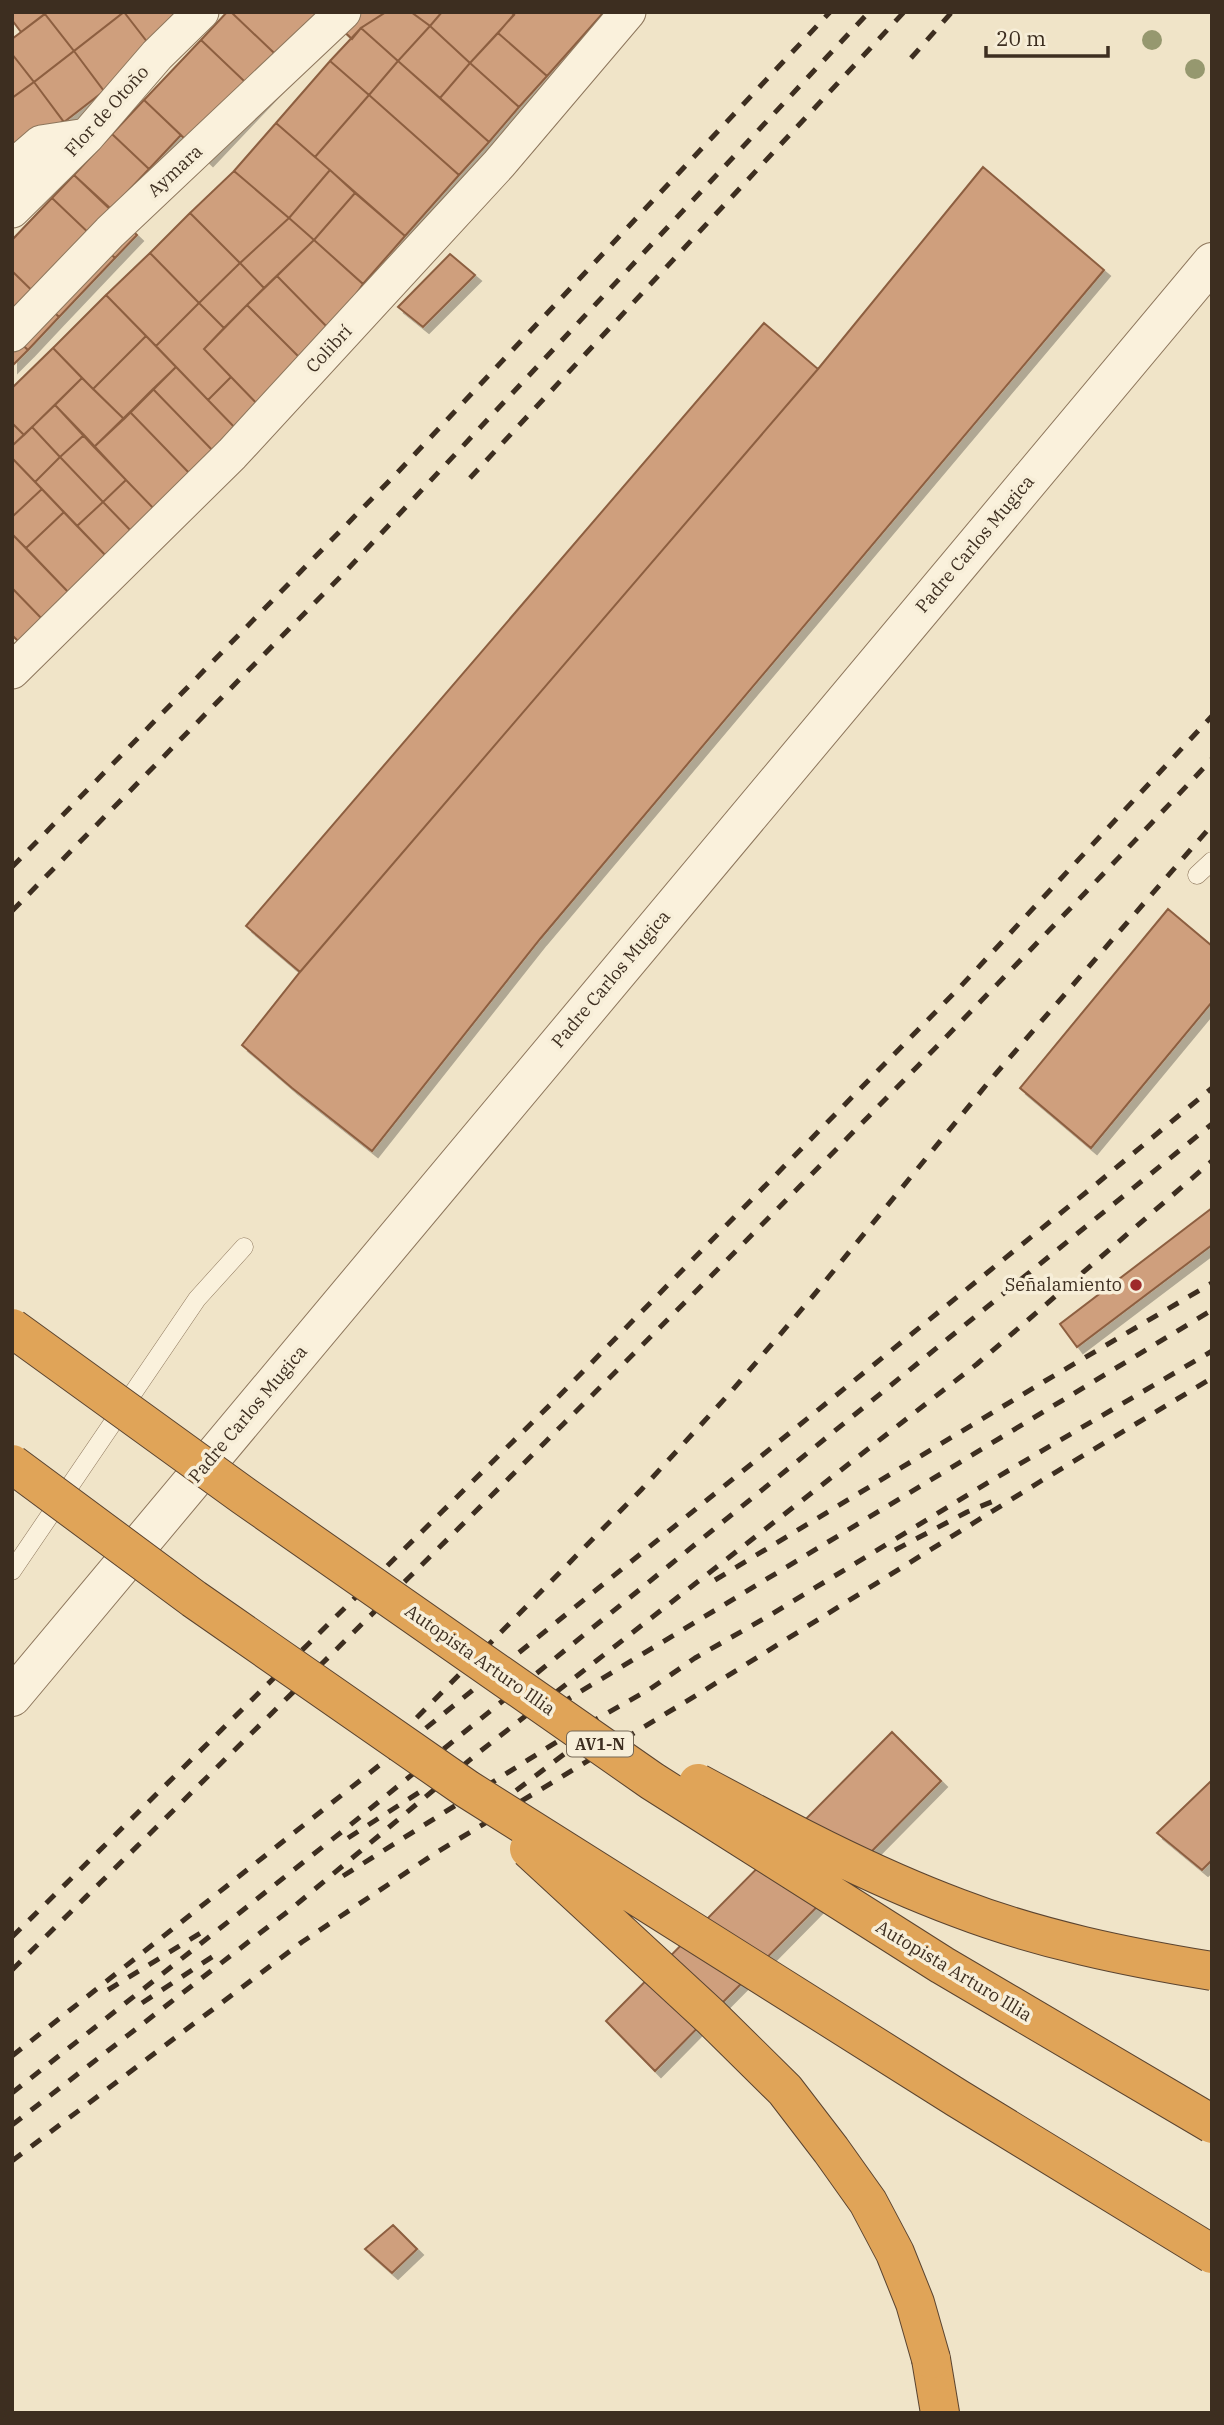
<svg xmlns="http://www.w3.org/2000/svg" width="1224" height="2425" font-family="'IBM Plex Serif',serif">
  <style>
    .building { fill: #cf9f7d; stroke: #8d5f41; stroke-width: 2; filter: url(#shadow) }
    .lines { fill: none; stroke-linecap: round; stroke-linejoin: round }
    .service-casing { stroke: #8d765c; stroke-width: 19 }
    .minor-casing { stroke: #8d765c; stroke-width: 37 }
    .tertiary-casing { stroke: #8d765c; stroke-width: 40 }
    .motorway-casing { stroke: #5b4430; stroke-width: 40 }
    .service { stroke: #faf1dc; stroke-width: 18 }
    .minor { stroke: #faf1dc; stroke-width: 35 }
    .tertiary { stroke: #faf1dc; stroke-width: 38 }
    .motorway { stroke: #e0a458; stroke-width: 38 }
    .rail { stroke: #3d2e20; stroke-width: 5; stroke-dasharray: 12 12; stroke-linecap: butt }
    .motorway-bridge-casing { stroke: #5b4430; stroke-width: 40; stroke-linecap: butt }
    .motorway-bridge { stroke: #e0a458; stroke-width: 38 }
    .tree { fill: #96986f }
    .poi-dot { fill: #9e2a2b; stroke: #f7eed8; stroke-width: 2.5 }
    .labels { text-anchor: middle; stroke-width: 7; stroke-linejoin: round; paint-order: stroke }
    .shield { fill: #f7eed8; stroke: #756857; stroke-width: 2 }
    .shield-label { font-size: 16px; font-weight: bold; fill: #3d2e20 }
    .street-label { font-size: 18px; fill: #3d2e20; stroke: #f7eed8 }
    .poi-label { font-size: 18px; fill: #3d2e20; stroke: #f7eed8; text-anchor: end }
  </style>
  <defs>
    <filter id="shadow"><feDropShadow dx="6" dy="6" stdDeviation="0" flood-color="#0004"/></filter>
  </defs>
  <rect width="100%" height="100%" fill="#f0e4c8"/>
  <path class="building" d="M12 12H47L21 32 12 20Z
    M47 12H124L74 51 45 14Z
    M124 12H177L155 52Z
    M124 12 155 52 104 91 74 51Z
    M227 12H231L292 70 264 100 201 40Z
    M231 12H323L292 70Z
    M323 12H386L361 28 352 39Z
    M386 12H411L430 26 398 61 361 28Z
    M411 12H442L430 26Z
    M442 12H511L514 15 470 63 430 26Z
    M516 12H604L547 76 498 33Z
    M45 14 74 51 34 82 12 54V39Z
    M430 26 470 63 440 98 398 61Z
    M361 28 398 61 369 95 330 61Z
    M498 33 547 76 519 107 470 63Z
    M201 40 264 100 207 160 144 100Z
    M74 51 104 91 64 122 34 82Z
    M12 54 34 82 12 98Z
    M330 61 369 95 315 157 276 123Z
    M398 61 489 142 459 175 369 95Z
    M470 63 519 107 489 142 440 98Z
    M34 82 63 121 12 160V98Z
    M369 95 459 175 405 236 315 157Z
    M144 100 181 135 149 169 112 134Z
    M276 123 330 170 289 218 234 171Z
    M112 134 149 169 111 209 74 175Z
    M983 167 1104 270 540 939 372 1151 292 1088 242 1045 300 972 818 369Z
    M330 170 355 193 314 240 289 218Z
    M234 171 289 218 240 263 190 213Z
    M74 175 137 235 115 258 52 198Z
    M355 193 405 236 363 284 314 240Z
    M52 198 115 258 59 317 12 271V240Z
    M190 213 240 263 199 303 150 253Z
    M289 218 314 240 264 288 240 263Z
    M314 240 363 284 331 331 277 276Z
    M150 253 199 303 156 346 106 295Z
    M450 254 475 275 423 327 398 307Z
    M240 263 264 288 224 328 199 303Z
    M12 271 59 317 28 350 12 335Z
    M277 276 331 331 307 365 247 305Z
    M106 295 146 336 93 389 53 348Z
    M199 303 224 328 204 349 231 377 208 400 156 346Z
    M247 305 307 365 262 409 204 349Z
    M764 323 818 369 300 972 246 926Z
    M12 335 28 350 12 366Z
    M146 336 176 367 124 419 93 389Z
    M53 348 82 378 24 435 12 423V388Z
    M176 367 239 432 216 454 153 389Z
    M231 377 262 409 239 432 208 400Z
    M82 378 124 419 94 447 55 405Z
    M153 389 216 454 193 477 130 412Z
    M55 405 84 435 60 457 32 427Z
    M130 412 193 477 157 512 94 447Z
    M12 423 24 435 12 446Z
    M32 427 60 457 35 482 12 458V446Z
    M84 435 126 480 103 502 60 457Z
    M60 457 103 502 77 526 35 482Z
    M12 458 42 489 12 517Z
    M126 480 157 512 134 534 103 502Z
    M42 489 64 512 26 548 12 534V517Z
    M103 502 134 534 109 559 77 526Z
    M64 512 109 559 71 595 26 548Z
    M12 534 71 595 44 621 12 588Z
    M12 588 44 621 21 644 12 635Z
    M1168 909 1212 946V1002L1091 1148 1020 1088Z
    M1212 1208V1245L1077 1347 1060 1324Z
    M892 1732 941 1781 655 2071 606 2021Z
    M1212 1780V1860L1202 1870 1157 1833Z
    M393 2225 417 2249 392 2273 365 2249Z"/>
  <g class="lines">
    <g class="service-casing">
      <path id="service" d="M1197 875 1212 861
        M12 1571 197 1299 244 1247"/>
    </g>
    <g class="minor-casing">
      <path id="minor" d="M12 168 41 143 87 136
        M12 210 87 136 157 55 201 12
        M12 334 110 232 343 12
        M12 671 232 454 499 164 628 12"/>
    </g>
    <g class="tertiary-casing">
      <path id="tertiary" d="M12 1697 1212 262"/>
    </g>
    <g class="motorway-casing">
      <path id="motorway" d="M931 2359 940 2413"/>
    </g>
    <use href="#service" class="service"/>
    <use href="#minor" class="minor"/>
    <use href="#tertiary" class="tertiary"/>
    <use href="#motorway" class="motorway"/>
    <path class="rail" d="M911 58 952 12
      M470 478 904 12
      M12 867 397 473 830 12
      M12 911 346 571 869 12
      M895 1550 967 1512 996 1500
      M715 1580 1045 1381 1212 1283
      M540 1716 1212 1310
      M383 1752 641 1490 730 1393 813 1296 992 1078 1212 825
      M497 1805 605 1723
      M348 1838 421 1791
      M343 1876 563 1738 650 1689 695 1658 772 1614 994 1479 1212 1351
      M12 1937 558 1397 961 986 1212 716
      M12 1970C416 1570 823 1173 1212 759
      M108 1990 207 1929
      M142 2003 218 1953
      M12 2056 410 1741 1094 1186 1212 1088
      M12 2093 344 1830 1212 1124
      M12 2125 291 1909 478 1753 977 1364 1212 1161
      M12 2161 302 1942 434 1854 700 1693 1041 1481 1212 1378"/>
    <g class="motorway-bridge-casing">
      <path id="motorway-bridge" d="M12 1328 244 1496 652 1781 942 1965 1212 2124
        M12 1464 194 1599 467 1789 957 2098 1212 2254
        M698 1783C783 1829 867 1874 958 1908 1039 1939 1126 1957 1212 1971
        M529 1849 711 2017 785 2090 831 2150 868 2202 895 2253 915 2303 931 2359"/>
    </g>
    <use href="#motorway-bridge" class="motorway-bridge"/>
  </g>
  <g class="tree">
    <circle cx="1152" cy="40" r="10"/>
    <circle cx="1195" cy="69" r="10"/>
  </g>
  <circle class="poi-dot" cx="1136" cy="1285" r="7"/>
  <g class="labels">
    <rect class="shield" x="567" y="1731.5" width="66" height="25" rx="5"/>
    <g class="shield-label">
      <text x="600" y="1750">AV1-N</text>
    </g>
    <g class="street-label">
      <text transform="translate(107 111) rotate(-48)" y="6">Flor de Otoño</text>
      <text transform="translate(175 171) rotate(-43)" y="6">Aymara</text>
      <text transform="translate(329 349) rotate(-47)" y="6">Colibrí</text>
      <text transform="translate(975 544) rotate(-50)" y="6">Padre Carlos Mugica</text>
      <text transform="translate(611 979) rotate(-50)" y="6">Padre Carlos Mugica</text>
      <text transform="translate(248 1414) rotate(-50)" y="6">Padre Carlos Mugica</text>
      <text transform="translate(480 1660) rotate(35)" y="6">Autopista Arturo Illia</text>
      <text transform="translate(954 1971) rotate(31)" y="6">Autopista Arturo Illia</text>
    </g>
    <g class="poi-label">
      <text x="1122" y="1291">Señalamiento</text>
    </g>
  </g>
  <rect width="1224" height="2425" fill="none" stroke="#3d2e20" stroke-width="28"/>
  <path d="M986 46v10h122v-10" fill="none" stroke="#3d2e20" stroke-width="3.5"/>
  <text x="996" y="46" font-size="21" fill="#3d2e20" stroke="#f7eed8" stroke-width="5" paint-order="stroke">20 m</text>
</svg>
